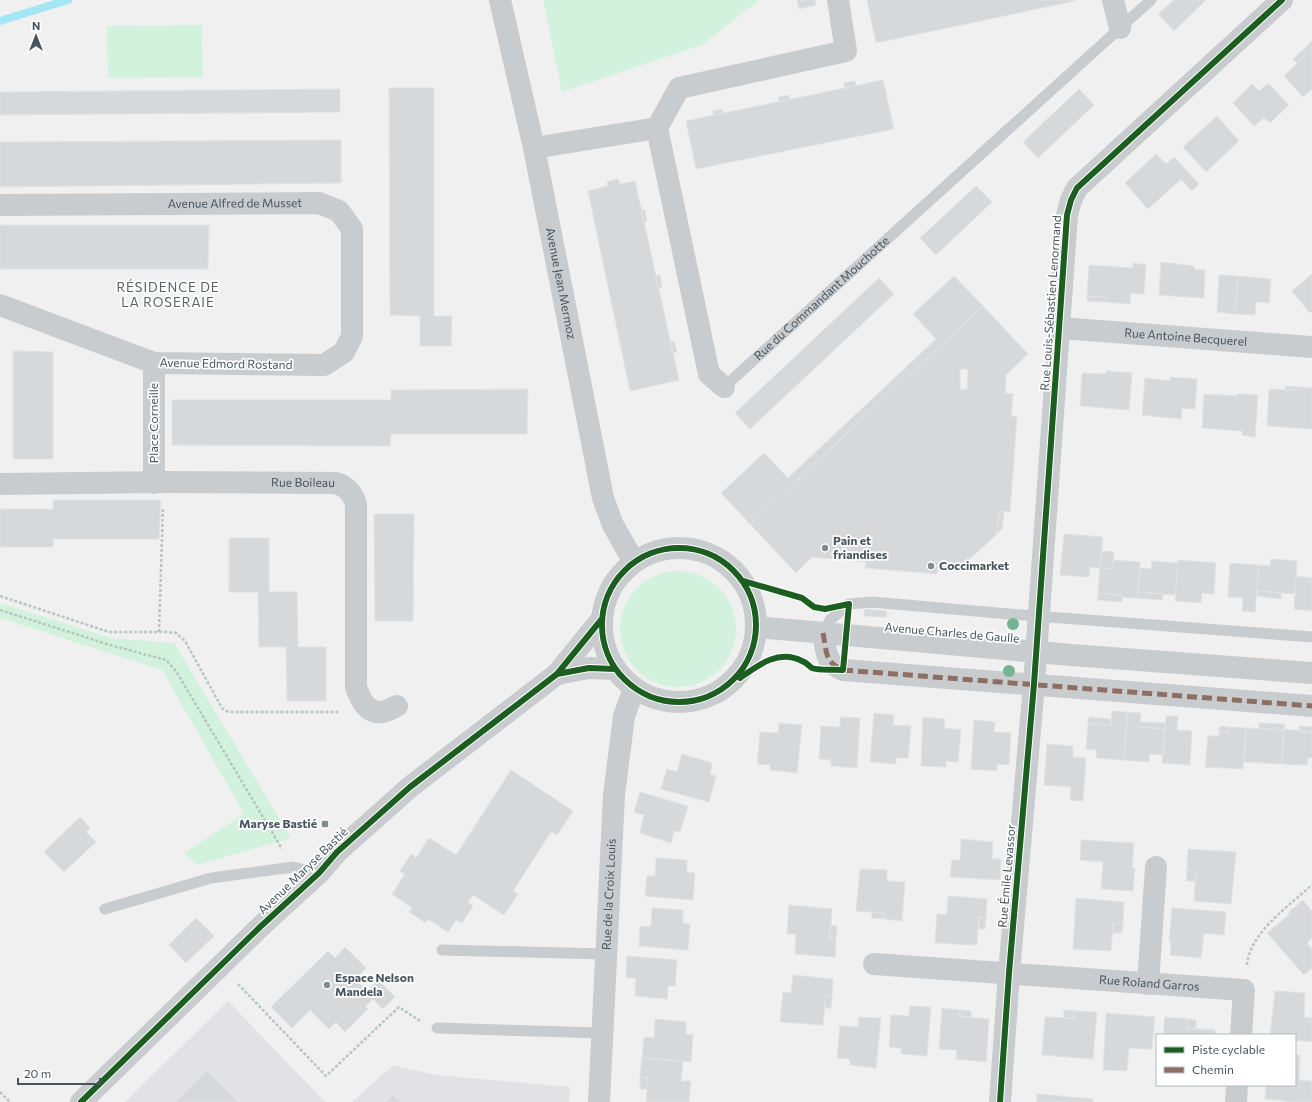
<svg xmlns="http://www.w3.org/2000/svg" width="1312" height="1102" font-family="Commissioner,sans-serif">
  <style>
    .education { fill: #e2e1e3 }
    .green { fill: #d2f2dd }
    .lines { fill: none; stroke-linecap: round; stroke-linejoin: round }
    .stream { stroke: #a3e6f4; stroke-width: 8 }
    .building { fill: #d7d8d9; stroke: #e2e2e3; fill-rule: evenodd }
    .path { stroke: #b6c6c0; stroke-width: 2.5; stroke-dasharray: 3 2; stroke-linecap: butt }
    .service { stroke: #c9cccf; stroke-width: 11 }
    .minor { stroke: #c9cccf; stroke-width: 22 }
    .tertiary { stroke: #c9cccf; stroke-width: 22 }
    .quiet { stroke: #8d6e63; stroke-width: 5; stroke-dasharray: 10 5; stroke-linecap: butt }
    .cycleway-casing { stroke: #fff; stroke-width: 8 }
    .cycleway { stroke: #1b5e20; stroke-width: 6 }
    .tree { fill: #74b491 }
    .poi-dot { fill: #818b92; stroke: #fff; stroke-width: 1.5 }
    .labels { text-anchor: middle; stroke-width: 3.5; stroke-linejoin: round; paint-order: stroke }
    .street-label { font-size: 12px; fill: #45545f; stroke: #fff }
    .poi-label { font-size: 12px; font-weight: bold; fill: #45545f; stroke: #fff; text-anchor: start }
    .neighbourhood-label { font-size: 13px; letter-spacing: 1px; fill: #5b6065; stroke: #fff }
  </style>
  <rect width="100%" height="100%" fill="#f1f0f0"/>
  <path class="education" d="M228 1001 325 1102H125Z
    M393 1065 436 1075 570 1087 569 1102H352Z"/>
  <path class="green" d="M543 0H759L702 45 562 92Z
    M202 25 203 77 108 78 107 26Z
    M620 629a58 58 0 1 1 116 0a58 58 0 1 1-116 0Z
    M0 603 111 638 174 643 291 838 197 865 184 853 244 814 162 670 0 618Z"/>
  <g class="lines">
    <path class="stream" d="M0 21 68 0"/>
  </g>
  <path class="building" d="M797 0H815L816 5 799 9Z
    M867 0H1075V1L876 43Z
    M1174 0H1206L1174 31 1158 14Z
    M1312 41V89L1303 97 1284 76 1307 54 1303 50Z
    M1303 50 1307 54 1297 63 1293 59Z
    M883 80 894 129 696 169 686 121Z
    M855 81 856 86 845 88 844 83Z
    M1268 83 1289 105 1270 123 1264 118 1254 126 1233 103 1252 84 1259 91Z
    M389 88H434V316H452L451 346H420V316L390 315Z
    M340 89V112L0 115V92Z
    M1079 89 1094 105 1038 158 1023 142Z
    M789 95 790 99 779 102 778 97Z
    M722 109 723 113 713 115V111Z
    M1217 116 1239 141 1206 172 1183 147Z
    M341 140V183L0 187V142Z
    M1156 154 1166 164 1174 157 1199 184 1192 191 1181 179 1148 209 1125 183Z
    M618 179 620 184 635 181 679 380 630 391 588 191 608 186 607 182Z
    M976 186 992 202 936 255 920 238Z
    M641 210H645L647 221 644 222Z
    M0 225H209L208 269H0Z
    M1161 262 1194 266V269L1205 270 1204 298 1159 295Z
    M1133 263 1146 265 1144 294 1131 293 1130 304 1106 302V297H1087L1089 265 1133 268Z
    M1312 274V311L1310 313 1292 291Z
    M660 275 662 287 658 288 656 276Z
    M1219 275 1238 276 1235 314 1217 312Z
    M954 276 983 306 750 524 721 493 764 453 788 478 936 339 913 314Z
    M1238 276 1271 279 1269 303 1256 302 1255 315 1235 314Z
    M879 278 894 294 750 429 735 413Z
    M1087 297H1106V302L1087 301Z
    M983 306 1028 354 1006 375 1005 393 1013 394 1011 416 1017 417 1010 512 999 511 997 534 961 567 938 565 937 574 865 568 866 562 812 557 796 573 750 524ZM960 369H968L967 389H960Z
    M674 341 677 352 673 353 670 342Z
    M13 351 53 352V459H13Z
    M1106 371 1132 373 1129 410 1080 406 1082 373 1106 374Z
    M1170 377 1197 379 1195 409 1182 408 1181 419 1142 415 1145 378 1170 381Z
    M1286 386 1297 387V390H1285Z
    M1297 387 1312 388V429L1267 426 1269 389 1297 390Z
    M528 389 527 434H391L390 446 172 445V400H391V390Z
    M1204 394 1237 396V394L1258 395 1255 437 1242 435V431L1202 428Z
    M53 500H161L159 539H53V547H0V509H53Z
    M999 511H1004L1002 529 997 534Z
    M374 514H414L413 621H375Z
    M1064 534 1103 537 1100 568 1090 567 1089 577 1060 575Z
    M229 538H269V592H297L298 647H326V701H287L286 647H259L258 592H229Z
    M1102 551 1114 552 1112 569 1100 568Z
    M1271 559 1297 561 1295 594 1257 591 1259 565 1270 566Z
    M1113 560 1140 562 1137 598 1122 597V595L1098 593 1100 568 1112 569Z
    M1178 560 1216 563 1214 594 1202 593 1201 603 1175 601Z
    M1152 561 1178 563 1175 595 1138 592 1140 568 1151 569Z
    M1230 563 1259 565 1255 612 1242 611 1243 598 1228 597Z
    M938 565 961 567 956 571 938 569Z
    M1296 576 1312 578V611L1294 609Z
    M1257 591 1281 593V599L1257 596Z
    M1138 592 1163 594 1162 600 1137 598Z
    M1098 593 1122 595V602L1098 600Z
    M865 609 887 611 886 617 864 616Z
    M1112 711 1127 712 1124 760 1096 758 1097 750 1086 749 1088 724 1111 725Z
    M1127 712 1141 713 1140 727 1165 729 1163 755 1150 754 1149 762 1124 760Z
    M874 713 894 715 893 725 911 726 908 758H896V764L870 762Z
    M1166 716H1178L1177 730 1192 731 1190 765 1162 763Z
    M840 717 860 718 857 768 831 766V760L819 759 821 726 840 727Z
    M923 717 945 719 944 728 961 730 958 762 946 761V767L921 766Z
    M1089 717 1111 719V725L1088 724Z
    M974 720 995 722 994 732 1011 733 1009 765 997 764V771L971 769Z
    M1141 722 1165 723V729L1140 727Z
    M779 723 802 725 797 773 770 770V765L757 764 760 732 778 733Z
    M1259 723 1285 724 1284 730 1259 728Z
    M1220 726 1229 727 1228 732H1219Z
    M1299 726 1312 727V732L1299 731Z
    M1229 727 1246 728 1243 769 1205 767 1208 736H1219V732H1228Z
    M1246 728 1284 730 1282 764 1244 762Z
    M1284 729 1312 732V758H1308L1307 765 1282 764Z
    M1047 744 1073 746V757L1086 758 1083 801 1070 800 1071 787 1044 785Z
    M682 754 712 763 710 774 716 776 709 802 661 789 667 769 677 772Z
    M511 770 573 811 557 835 551 832 513 891 518 894 504 915 473 895 468 902 473 906 462 923 456 920 448 932 428 919 426 923 409 912 412 908 392 894 405 874 400 871 411 854 416 858 429 838 456 855Z
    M640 792 688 806 680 832 674 831 671 843 640 833 644 815 634 812Z
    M80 817 90 828 86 832 96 842 64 872 44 852Z
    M961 839 993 842 992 859H1001L1000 880 950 877 952 860H960Z
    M1081 840 1134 843 1132 868H1135L1133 891 1101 889 1103 862 1080 860Z
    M1188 849 1236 852 1231 904 1194 901 1196 872 1187 871Z
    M656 858 687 860V872L695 873 693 900 645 896 647 876H655Z
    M860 869 887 870V881L905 882 902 921 884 919V913L856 911Z
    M1187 871 1196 872 1195 881H1186Z
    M948 896 987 899 986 917H979L977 945 935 943 937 914 947 915Z
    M1076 898 1124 902 1123 924 1113 923 1111 951 1073 949Z
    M1303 900 1312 911V938L1307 943 1312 949V968L1304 975 1267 933 1290 914 1288 913Z
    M789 905 832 909 830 938H836L835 957 795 954 796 934H787Z
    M652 908 683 910V923L690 924 688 950 639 946 640 926 651 927Z
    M1172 908 1226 912 1224 935 1204 933 1201 958 1170 955 1171 941 1169 940Z
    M872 912 884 913V919L872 918Z
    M979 917H986L985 929H979Z
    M196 918 214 936 186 963 169 945Z
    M1113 923 1123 924 1122 933H1113Z
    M830 925 837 926 836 938H830Z
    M345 947 366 968 355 979 367 991 378 980 395 997 383 1009 373 999 365 1007 368 1009 345 1032 336 1022 329 1029 310 1010 292 1028 271 1007 328 951 335 958Z
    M627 956 677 960 675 986H668L667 999 635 996 636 978H626Z
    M793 975 833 979 832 996H826L823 1025 780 1022 783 992 791 993Z
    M1275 991 1305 993 1304 1017 1312 1018V1042L1295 1040V1035H1270Z
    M826 996H832L831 1008H824Z
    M910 1006 931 1007 927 1056 901 1054V1048L889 1047 891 1015 909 1016Z
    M942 1008 960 1010V1017L989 1019 986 1062 956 1059 957 1050 939 1049Z
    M960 1010 971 1011V1017H960Z
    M1064 1010 1074 1011V1018H1064Z
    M1074 1011 1097 1012 1093 1059 1042 1055 1045 1017 1074 1018Z
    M1106 1013 1155 1017 1152 1049 1129 1048 1127 1071 1103 1070Z
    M859 1017 881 1018 876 1068 850 1065V1059L837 1058 840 1026 858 1027Z
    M1165 1017 1187 1019V1028L1215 1030V1035H1163Z
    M655 1019 686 1022V1034L693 1035 691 1062 642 1058 644 1037 654 1038Z
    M1187 1019 1196 1020V1029L1187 1028Z
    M1295 1055H1300L1299 1080 1312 1081V1102H1295L1265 1099 1266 1085H1295Z
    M642 1058 683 1061 681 1081H691L689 1102H646L648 1078 640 1077Z
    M207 1070 238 1102H175Z
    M640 1077 648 1078 647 1089H640Z
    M1037 1094 1093 1099V1102H1037Z
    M393 1095 400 1102H386Z"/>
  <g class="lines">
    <path class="path" d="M0 596 109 632H167L176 633 185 641 222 708 226 711 233 712H338
      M0 610 110 645 166 660 176 671 282 849
      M159 632 163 507
      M1247 965C1250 932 1289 906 1312 885
      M238 984 326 1076 399 1007 420 1021
      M0 1092 10 1102"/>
    <g class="service">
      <path id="s1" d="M724 387 1151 0"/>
      <path d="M823 633 830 620 849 604 872 602 1009 614 1312 637"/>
      <path d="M105 909 211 878 293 867 319 873"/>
      <path d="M442 950 605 954"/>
      <path d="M437 1028 602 1033"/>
    </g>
    <g class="minor">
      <path d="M1113 0 1120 28"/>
      <path d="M534 148 657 128"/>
      <path id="s2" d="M0 205 319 203 339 211 352 229V336L344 352 324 365 154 363 0 305"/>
      <path id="s3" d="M1060 328 1312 347"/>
      <path d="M724 387 709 374 657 128 679 88 846 51 838 0"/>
      <path d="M154 483V363"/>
      <path id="s4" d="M0 484 164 482 336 483C348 487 352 493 356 504V687C360 698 366 714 382 712 387 711 392 708 397 706"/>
      <path d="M823 633C827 652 824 662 843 670L1312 706"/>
      <path id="s5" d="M874 964 1244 990 1241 1035"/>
      <path d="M1148 984 1156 867"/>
      <path id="s6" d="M599 1102 614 795 624 716 634 689"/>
      <path d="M1000 1102 1009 973 1034 684 1067 215 1071 200 1077 188 1282 0"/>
      <path d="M1236 1102 1237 1085"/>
    </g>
    <g class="tertiary">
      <path id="s7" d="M500 0 534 148 603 498 613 525 634 562"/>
      <circle cx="679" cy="625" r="77"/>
      <path d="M757 627 1071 655 1312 673"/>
      <path d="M557 674 589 668 615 669"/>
      <path d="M81 1102 260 927 319 873 337 852 410 787 557 674 601 620"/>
    </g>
    <path class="quiet" d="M823 633C827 652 824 662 843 670L1312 706"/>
    <g class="cycleway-casing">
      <path id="cycleway" d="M602 625a77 77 0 1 1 154 0a77 77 0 1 1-154 0Z
        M557 674 589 668 615 669
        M740 678C758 665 779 649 802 661 806 662 809 666 812 668 819 671 835 669 843 670L849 604 825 609 814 607 802 598 743 581
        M81 1102 260 927 319 873 337 852 410 787 557 674 601 620
        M1000 1102 1009 973 1034 684 1067 215 1071 200 1077 188 1282 0"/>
    </g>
    <use href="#cycleway" class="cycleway"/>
  </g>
  <g class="tree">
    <circle cx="1013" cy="624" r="6"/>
    <circle cx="1009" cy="671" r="6"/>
  </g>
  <g class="poi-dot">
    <circle cx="825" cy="548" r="4"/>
    <circle cx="931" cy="566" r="4"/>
    <rect x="321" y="820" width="8" height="8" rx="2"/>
    <circle cx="327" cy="985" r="4"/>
  </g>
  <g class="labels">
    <g class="street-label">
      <text dy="4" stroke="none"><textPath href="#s2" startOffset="235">Avenue Alfred de Musset</textPath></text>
      <text dy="4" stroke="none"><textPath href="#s7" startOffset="290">Avenue Jean Mermoz</textPath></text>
      <text dy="4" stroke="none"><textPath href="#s1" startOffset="132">Rue du Commandant Mouchotte</textPath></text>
      <text transform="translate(1051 303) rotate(-86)" y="4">Rue Louis-Sébastien Lenormand</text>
      <text dy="4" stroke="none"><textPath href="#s3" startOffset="126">Rue Antoine Becquerel</textPath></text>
      <text transform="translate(226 364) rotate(1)" y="4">Avenue Edmord Rostand</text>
      <text transform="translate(154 423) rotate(-90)" y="4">Place Corneille</text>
      <text dy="4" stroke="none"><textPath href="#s4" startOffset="303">Rue Boileau</textPath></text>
      <text transform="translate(952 633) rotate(5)" y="4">Avenue Charles de Gaulle</text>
      <text transform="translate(303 871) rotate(-44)" y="4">Avenue Maryse Bastié</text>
      <text transform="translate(1007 876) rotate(-85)" y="4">Rue Émile Levassor</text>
      <text dy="4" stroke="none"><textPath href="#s6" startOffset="208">Rue de la Croix Louis</textPath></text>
      <text dy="4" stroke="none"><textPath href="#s5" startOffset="276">Rue Roland Garros</textPath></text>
    </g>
    <g class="poi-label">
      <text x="833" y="545">Pain et<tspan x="833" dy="14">friandises</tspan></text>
      <text x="939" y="570">Coccimarket</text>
      <text x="317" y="828" text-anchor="end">Maryse Bastié</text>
      <text x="335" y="982">Espace Nelson<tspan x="335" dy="14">Mandela</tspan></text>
    </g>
    <g class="neighbourhood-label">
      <text x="168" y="292">RÉSIDENCE DE<tspan x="168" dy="15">LA ROSERAIE</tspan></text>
    </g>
  </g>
  <rect x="1156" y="1034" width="140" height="52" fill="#ffffff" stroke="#b5bbbf"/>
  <rect x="1164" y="1047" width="20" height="6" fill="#1b5e20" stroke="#b5bbbf"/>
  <text x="1192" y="1054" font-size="12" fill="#45545f">Piste cyclable</text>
  <rect x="1164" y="1067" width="20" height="6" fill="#8d6e63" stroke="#b5bbbf"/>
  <text x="1192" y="1074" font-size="12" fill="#45545f">Chemin</text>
  <g transform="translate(36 36)" stroke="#ffffff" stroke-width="3" paint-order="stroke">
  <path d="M0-3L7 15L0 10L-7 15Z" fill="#45545f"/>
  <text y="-6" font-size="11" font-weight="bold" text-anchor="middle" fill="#45545f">N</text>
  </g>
  <path d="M18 1078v6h82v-6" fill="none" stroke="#45545f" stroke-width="2"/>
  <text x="24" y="1078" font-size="12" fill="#45545f" stroke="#ffffff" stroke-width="3" paint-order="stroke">20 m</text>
</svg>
